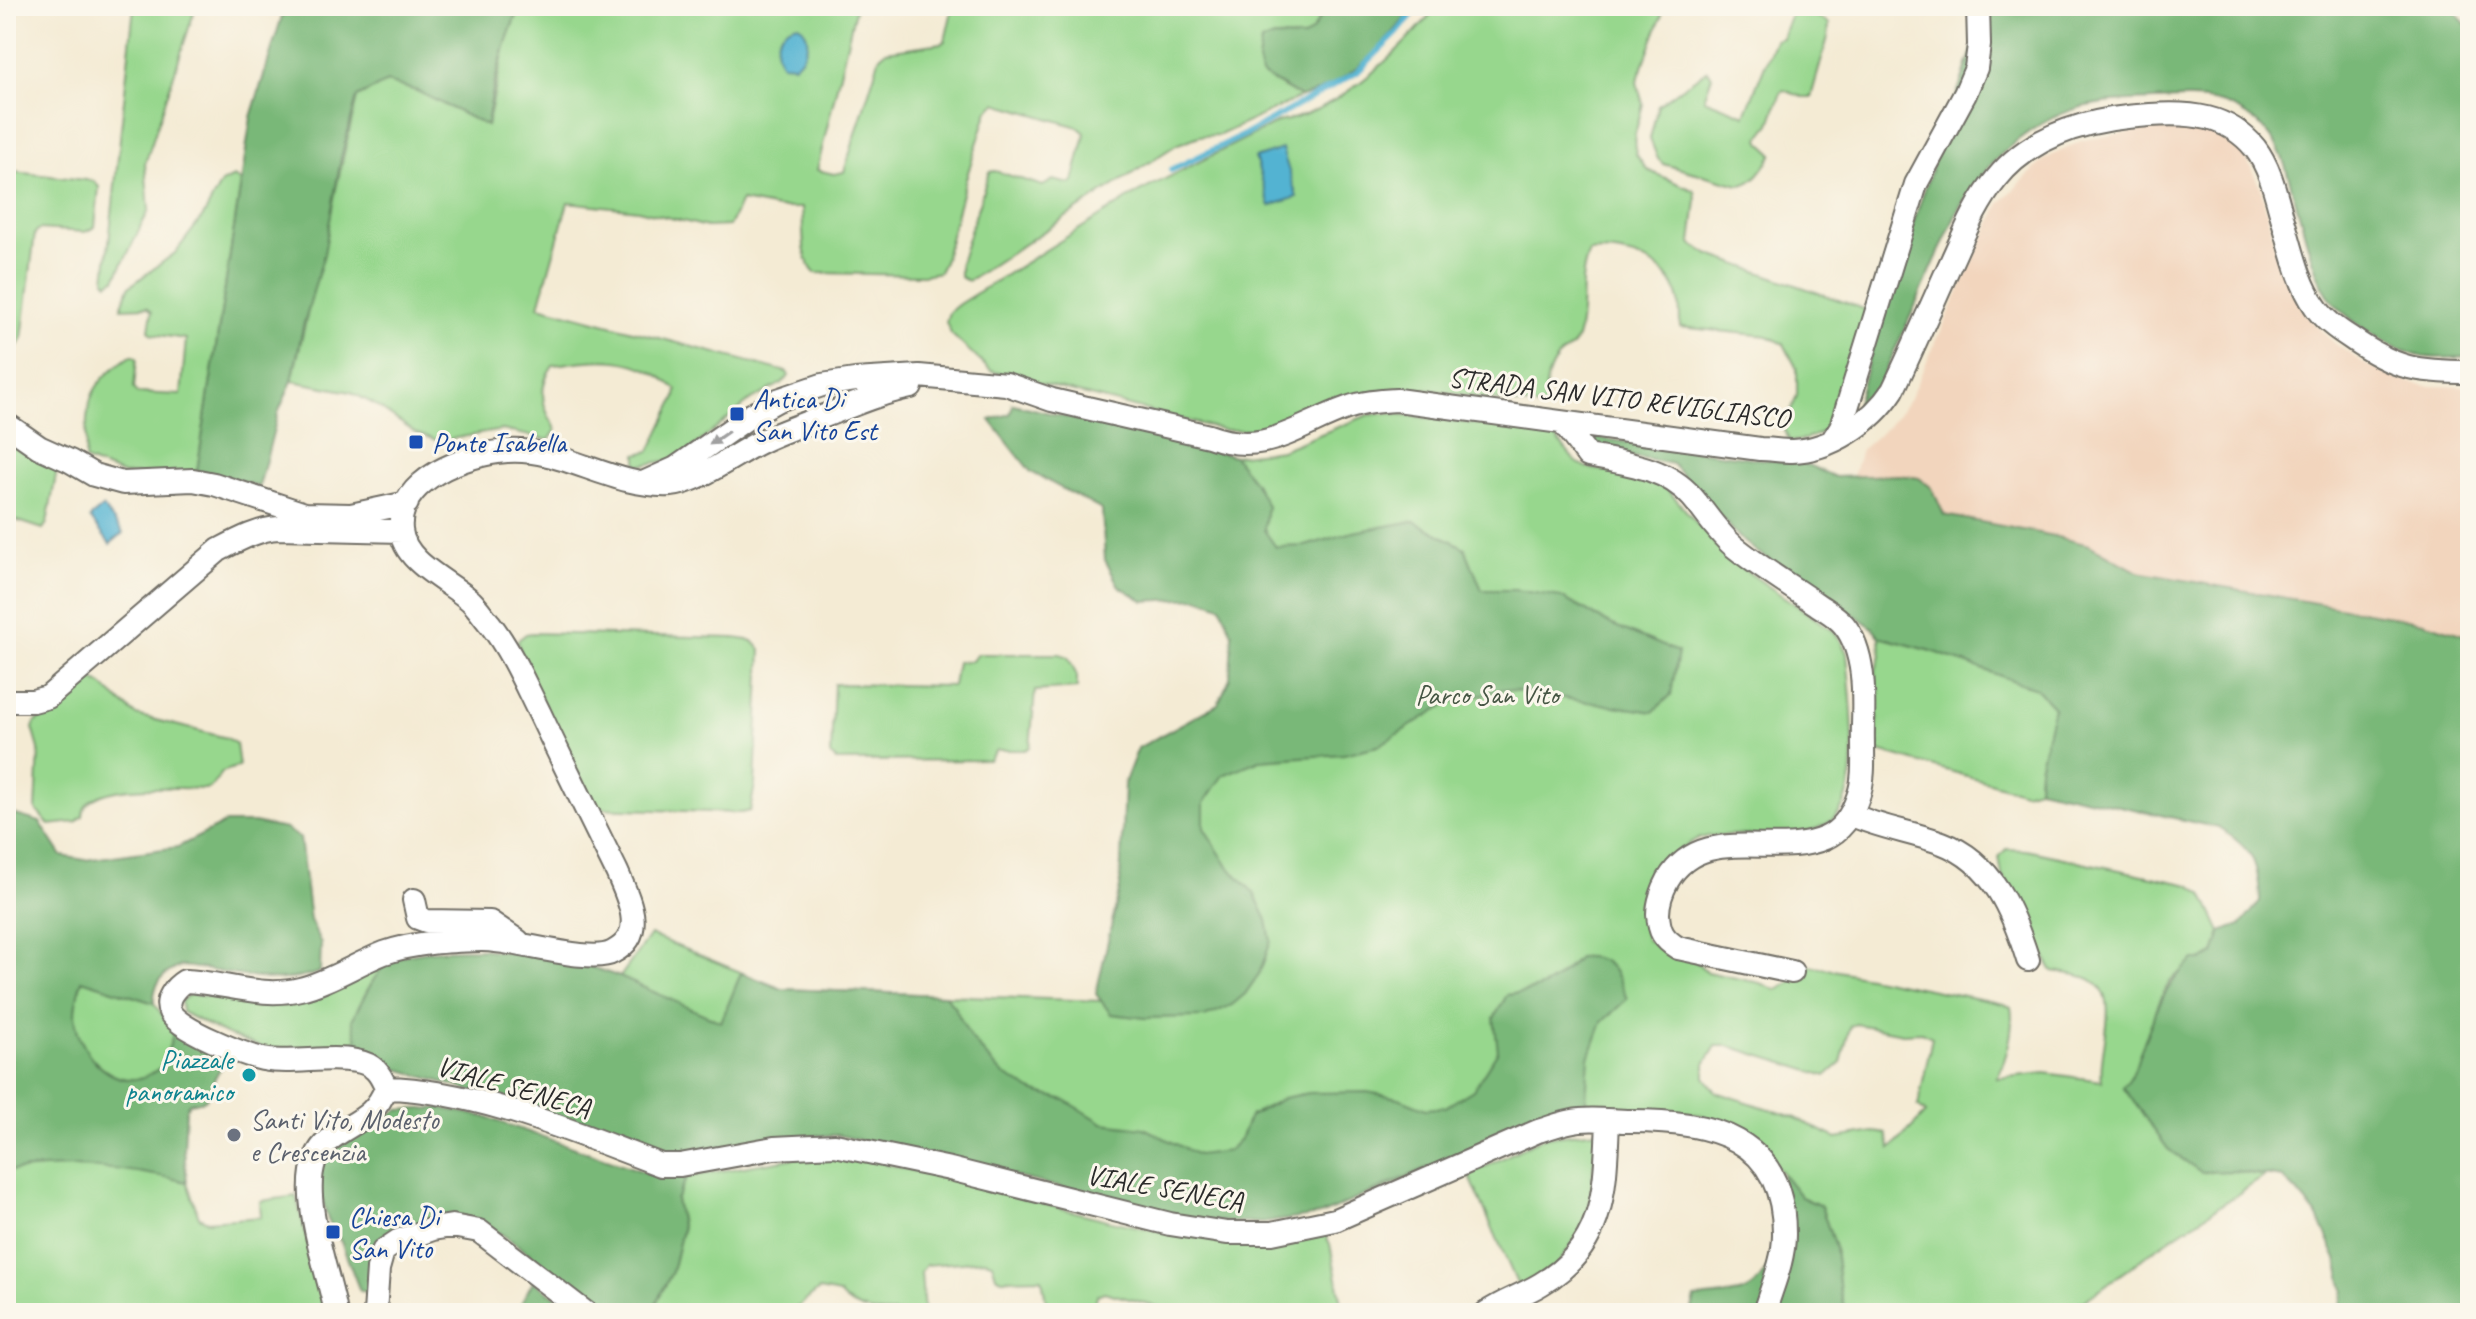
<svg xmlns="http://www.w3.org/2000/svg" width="2476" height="1319" font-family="Caveat,sans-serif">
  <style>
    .built { fill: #f2d5bd }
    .green { fill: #97d78d; stroke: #61815c; stroke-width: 2; fill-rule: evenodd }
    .forest { fill: #79b878; stroke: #527252; stroke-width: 2 }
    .water { fill: #53b3d2; stroke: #3f6f7e; stroke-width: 2 }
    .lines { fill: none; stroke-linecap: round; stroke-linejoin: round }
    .stream { stroke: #53b3d2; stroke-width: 6 }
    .minor-casing { stroke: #716e66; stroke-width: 26 }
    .minor { stroke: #fff; stroke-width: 22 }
    .oneway { fill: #a0a0a0 }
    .transit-dot { fill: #1a4fb4; stroke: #fbf7ec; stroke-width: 3 }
    .culture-dot { fill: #0f9aa8; stroke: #fbf7ec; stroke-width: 3 }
    .worship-dot { fill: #6b7280; stroke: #fbf7ec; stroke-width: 3 }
    .labels { text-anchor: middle; stroke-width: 6; stroke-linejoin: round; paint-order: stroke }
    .street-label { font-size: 28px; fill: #2b2b2b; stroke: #fbf7ec }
    .transit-label { font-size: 28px; fill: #164399; stroke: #fbf7ec; text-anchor: start }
    .park-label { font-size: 28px; fill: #465644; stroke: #fbf7ec }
    .culture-label { font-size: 28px; fill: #0d838f; stroke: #fbf7ec; text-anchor: end }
    .worship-label { font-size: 28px; fill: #5b616d; stroke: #fbf7ec; text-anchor: start }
  </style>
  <rect width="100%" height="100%" fill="#fbf7ec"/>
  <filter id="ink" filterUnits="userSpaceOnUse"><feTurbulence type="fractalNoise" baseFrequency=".0125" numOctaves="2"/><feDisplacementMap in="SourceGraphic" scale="16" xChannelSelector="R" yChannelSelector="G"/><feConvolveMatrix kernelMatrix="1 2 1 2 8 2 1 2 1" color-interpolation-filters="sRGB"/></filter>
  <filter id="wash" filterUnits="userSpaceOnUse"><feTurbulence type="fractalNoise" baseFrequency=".006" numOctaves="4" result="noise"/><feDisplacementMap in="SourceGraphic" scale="32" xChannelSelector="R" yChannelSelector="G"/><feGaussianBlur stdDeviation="1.8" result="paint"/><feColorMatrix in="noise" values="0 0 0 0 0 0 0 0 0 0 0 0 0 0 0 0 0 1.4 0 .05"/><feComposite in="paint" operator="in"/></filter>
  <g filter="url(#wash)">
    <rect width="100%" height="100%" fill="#f4ebd4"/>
    <path class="built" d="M2164 127 2214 132 2242 150 2261 189 2275 247 2290 288 2308 317 2331 341 2366 365 2399 380 2427 386 2470 387V637L2424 622 2138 572 2089 545 2049 535 1944 515 1932 488 1900 475 1853 476 1861 450 1889 425 1909 400 2000 203 2045 159 2083 140Z"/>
    <path class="green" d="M134 6H196L145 164 149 210 115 279 108 283 105 280Z
      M520 6H856L817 170 834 174 844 172 880 56 886 51 942 43 945 41 953 6H1327L1312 31 1304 38 1274 37 1261 43 1273 82 1301 97 1220 135 1199 136 1176 145 968 281 960 277V263L989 172 995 171 1043 186 1053 180 1070 184 1073 182 1084 139 1085 133 1078 127 996 103 988 110 965 182 944 262 939 272 923 275 815 273C800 259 804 227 802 208H778L741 201 729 226 707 227 638 210 568 202 539 306 787 372 789 376 782 383 748 402 680 458 643 465 637 464V454L650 451 676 397 677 390C639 354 601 358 553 365 543 379 540 395 547 412 549 419 554 422 556 430L549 440 502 430 439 441 416 433 374 404 351 392 292 381 357 97 386 82 417 91 487 126 507 37Z
      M1438 6H1659L1662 15 1637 82 1643 104 1635 134 1636 154 1647 170 1695 191 1696 200 1691 244 1708 254 1867 310 1832 423C1819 437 1808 439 1790 442L1784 430 1797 395V369L1784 344 1768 336 1680 327C1680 318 1680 309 1679 300 1670 261 1624 248 1589 252 1576 282 1586 310 1577 338 1573 350 1562 351 1556 360 1545 373 1546 392 1544 408L1431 390 1397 388 1350 396 1259 430H1224L991 371 951 334 946 322 949 312 959 304 1139 192 1278 122C1340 112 1399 52 1438 6Z
      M1796 10 1813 14 1829 24 1828 37 1811 97H1802L1784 90 1781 92 1770 124 1759 138 1760 142 1773 154C1765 166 1755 184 1739 185L1663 164 1658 159 1650 139 1658 105 1707 70 1712 76 1704 99 1745 115 1775 40 1782 38 1792 11Z
      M6 171 94 181 99 187 95 227 85 232 39 229 35 233 22 339 16 348H6Z
      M234 177 241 182 197 471 124 475 85 460C88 406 82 387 132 355L137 358 134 388 137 393 181 395 186 339 152 334 149 330 152 311 147 307 121 308 129 287 175 253 204 215 221 183Z
      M1013 404 1114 429 1202 446 1234 456 1281 450 1368 415 1390 413 1553 434 1575 461 1587 468 1626 474 1651 481 1669 491 1726 557 1832 630 1840 639 1847 653C1850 694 1861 770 1843 806 1823 849 1743 829 1705 837 1687 840 1673 856 1662 870 1645 893 1643 911 1646 939L1662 950 1689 955 1707 972 1760 983 1776 990 1791 982 1801 966 1808 965 2004 1004 2011 1007C2015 1029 2006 1059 1997 1078L2045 1073 2102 1081C2096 1050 2128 991 2085 977 2075 974 2063 973 2053 971L2038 946 2013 891 2002 875 1999 857 2006 849 2026 850 2190 885 2203 894 2221 932 2214 954C2201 962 2179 970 2170 982 2150 1011 2147 1061 2124 1087L2168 1149 2200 1171H2236L2265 1176 2161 1245 2067 1313H1846L1840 1293 1835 1248 1821 1206 1801 1197 1782 1173 1743 1133 1702 1115 1676 1112H1619L1543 1118 1375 1194 838 1135H812L656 1151 546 1113 335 1050 272 1051 225 1034 182 1012 181 1001 190 994 271 1006 291 1005 311 999 388 962 568 959 620 977 650 935 782 989 1103 1001 1242 656 1239 619ZM1856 1024 1903 1033 1921 1032 1932 1037 1918 1106 1926 1113 1891 1149 1886 1134 1874 1132 1836 1138 1794 1117 1716 1092 1705 1077V1064L1716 1046H1729L1826 1076 1841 1063 1850 1026Z
      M6 436 58 465 47 523 43 529 6 517Z
      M532 633 735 638 753 641 761 650 755 784 750 811 741 813 595 808 530 676 517 641 526 634Z
      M1880 637 1932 651 2037 689 2054 707 2039 768 2038 788 2024 792 1878 751 1876 669 1881 655Z
      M977 654H1060L1068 657 1077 676V688L1035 691 1030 747 1025 750H996L989 760 837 761 831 755 834 684 953 686 957 662 972 661Z
      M88 676 102 685 136 715 227 738 236 744 239 766 222 772 210 788 205 789C180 788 83 780 83 816L76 822 49 825 36 810 39 749 33 728 35 723 79 680Z
      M82 980 154 1003 174 1032C170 1042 167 1059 161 1067 160 1068 151 1073 150 1074 117 1093 80 1056 75 1023 73 1008 78 994 82 980Z
      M1597 1131 1590 1204 1580 1232 1557 1266 1518 1286 1469 1175 1544 1137Z
      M806 1156 860 1157 1111 1221 1188 1237 1324 1232 1330 1244 1344 1313H1173L1170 1310 1104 1292 1097 1295 1093 1313H1048L1042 1278 1002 1279 996 1276 992 1262 985 1260 926 1265 921 1272 924 1313C893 1313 860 1319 839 1294L819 1290 790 1313H668L656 1303 672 1272 682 1230 676 1200 687 1177Z
      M78 1165 145 1171 187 1182 199 1217 207 1221 261 1217 260 1201 296 1196 326 1313H6V1171Z"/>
    <path class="forest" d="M296 6H520C504 44 492 85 487 126L417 91 387 82 357 97 341 158 324 254 303 327 292 381 278 413 259 487 235 479 197 471 251 117 282 16Z
      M1327 6H1414C1385 46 1350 83 1301 97L1261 74 1258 61 1261 42 1274 37 1304 38 1312 31Z
      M1987 6H2452L2470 31V357C2452 357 2433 360 2416 355 2388 347 2342 318 2327 293 2310 265 2304 227 2294 196 2287 173 2283 148 2265 130 2228 95 2200 98 2153 100 2137 101 2120 101 2104 103 2040 110 1989 157 1958 210L1870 406 1863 407 1857 403 1878 327Z
      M1013 404 1114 429 1202 446 1234 456 1255 483 1267 506 1264 530 1276 547 1305 546 1353 532 1414 521 1465 548 1482 590H1516L1561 597 1608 623 1678 652 1671 695 1653 712 1504 689 1448 703 1378 746 1344 754 1260 760 1223 775 1204 803V828L1227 865 1254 893 1267 920 1271 941 1259 974 1245 994 1232 1005 1205 1017 1145 1018 1111 1014 1096 994 1120 887 1124 784 1138 748 1218 704 1230 678 1232 634 1221 606 1199 598 1144 601 1119 586 1105 560 1102 510 1031 472 990 420 1010 414Z
      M1588 437 1808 465 1835 477 1900 475 1919 478 1932 488 1944 515 2049 535 2089 545 2138 572 2424 622 2470 637V1307L2459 1309 2458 1313H2339L2344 1290 2337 1259 2318 1217 2297 1192 2283 1178 2236 1171 2201 1172 2168 1149 2123 1087C2137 1072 2135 1064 2142 1047 2155 1014 2165 982 2194 960H2203L2214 954 2221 932 2241 925 2260 901C2259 862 2253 849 2219 828L2038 788 2039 768 2054 707 2037 689 1932 651 1880 637 1873 628 1856 616 1756 551 1740 538 1672 464 1595 450 1584 442Z
      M6 812 40 822 62 856 85 860 178 847 225 823H254L286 829 300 838 310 920 321 944 320 972C273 990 230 970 181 966 163 973 153 983 154 1003L82 980C78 994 73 1009 76 1023 81 1057 117 1093 150 1074 152 1073 159 1069 161 1067 167 1058 170 1042 174 1032L218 1058 222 1067C212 1077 213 1089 205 1100L189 1103 186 1109 184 1149 187 1182C122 1166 72 1164 6 1171Z
      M481 949 568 959 620 977 721 1022 741 973 782 989 945 995 954 1006 970 1037 1001 1073 1035 1092 1065 1100 1103 1123 1144 1128 1198 1155 1228 1151 1240 1139 1250 1116 1283 1098 1309 1093 1367 1092 1399 1098 1426 1109 1445 1107 1473 1090 1498 1051 1494 1018 1507 995C1546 989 1551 985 1579 957 1612 955 1616 973 1627 999L1602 1022 1589 1058 1585 1113 1543 1118 1527 1124 1320 1215 1262 1223 1204 1221 838 1135 787 1137 676 1154 656 1151 546 1113 371 1061 358 1043 352 1020C360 1005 375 971 389 962 411 948 455 950 481 949Z
      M440 1108 482 1116 659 1177H687L676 1200 682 1230 672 1272 651 1313H594C562 1284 501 1218 456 1218 440 1218 422 1224 406 1227L368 1292 360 1291 341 1242 328 1220 321 1194 319 1168 331 1152 398 1110Z
      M1782 1173 1801 1197 1821 1206 1835 1248 1840 1293 1846 1313H1691L1695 1298C1708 1296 1735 1296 1746 1291 1781 1274 1779 1206 1782 1173Z
      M533 1281 579 1313H516Z"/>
    <path class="water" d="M798 24C814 35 807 54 795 65L782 64C770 47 778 28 798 24Z
      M1282 149 1297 197 1270 206 1255 158Z
      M103 507 123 533 110 544 90 518Z"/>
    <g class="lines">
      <path class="stream" d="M1171 170 1246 134 1356 73 1397 33 1419 6"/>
    </g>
  </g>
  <g filter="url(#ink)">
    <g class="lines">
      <g class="minor-casing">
        <path id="minor" d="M1563 423 1588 456C1625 463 1666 467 1692 497 1706 513 1719 535 1736 548 1761 568 1789 585 1815 603 1825 610 1837 616 1844 625 1865 651 1864 694 1863 725 1862 748 1866 776 1858 797 1852 815 1843 830 1825 838 1774 860 1703 822 1668 880 1663 889 1658 903 1658 914 1659 931 1663 939 1678 948L1792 972
          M6 424 39 447 70 461 94 475 123 483 193 480 214 484 305 514 351 515 407 503
          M1832 441 1841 427 1916 184 1965 94 1976 68 1979 45 1978 6
          M645 482 676 468 753 414 778 400 822 385 855 380 919 376 1006 384 1052 400 1209 436C1265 457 1296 426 1347 408 1363 402 1380 401 1397 400L1760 449C1770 449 1781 451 1792 451 1831 450 1872 422 1893 390 1912 350 1930 309 1948 269 1963 237 1975 205 1997 178 2034 132 2095 118 2150 115 2190 112 2228 115 2255 148 2272 170 2277 201 2285 227 2293 254 2299 283 2315 306 2324 320 2337 329 2351 338 2395 369 2417 372 2470 372
          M6 701H33L48 697 219 550C238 540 258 529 279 528L401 531
          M1852 815C1881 828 1912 832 1942 843 1993 862 2013 912 2028 960
          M414 900 418 918 426 921 490 922 518 941
          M386 1088C477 1090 576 1133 661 1165H680L774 1148 835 1145 950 1169 1170 1224 1227 1233H1272L1335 1220 1538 1131C1552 1127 1566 1121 1580 1120 1596 1118 1614 1121 1630 1121 1710 1121 1785 1136 1784 1235 1784 1261 1771 1289 1764 1313
          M336 1313C329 1270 288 1173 328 1141 352 1121 374 1120 386 1088 380 1073 374 1064 356 1061 326 1055 294 1065 263 1059 245 1055 177 1029 170 1012 164 1000 175 987 185 981 223 982 262 999 300 989 329 982 356 964 384 953 416 942 448 941 481 940 514 939 591 965 613 952 648 934 628 898 617 872 591 819 565 767 540 714 525 684 511 651 490 624 484 617 478 608 471 601 449 581 404 563 401 530 396 479 467 454 507 451 564 447 611 488 671 485 697 483 734 455 758 443 777 433 799 426 819 418 849 407 879 393 911 387
          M375 1313 378 1269 383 1251 398 1241 433 1229 452 1226 479 1231 586 1313
          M1486 1313C1503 1301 1523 1295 1541 1284 1606 1246 1605 1188 1608 1121"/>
      </g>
      <use href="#minor" class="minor"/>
    </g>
    <defs><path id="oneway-solid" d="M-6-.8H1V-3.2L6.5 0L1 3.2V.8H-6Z" transform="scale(2)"/></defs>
    <use class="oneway" href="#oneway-solid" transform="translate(719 438) rotate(145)"/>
  </g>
  <g class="transit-dot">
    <rect x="729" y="406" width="16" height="16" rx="4"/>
    <rect x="408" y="434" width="16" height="16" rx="4"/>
    <rect x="325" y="1224" width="16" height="16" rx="4"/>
  </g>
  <circle class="culture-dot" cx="249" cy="1075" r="8"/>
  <circle class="worship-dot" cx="234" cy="1135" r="8"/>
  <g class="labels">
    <g class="street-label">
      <text transform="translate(1619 397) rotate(7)" y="10">STRADA SAN VITO REVIGLIASCO</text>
      <text transform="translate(514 1086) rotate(16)" y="10">VIALE SENECA</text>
      <text transform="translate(1165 1187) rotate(10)" y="10">VIALE SENECA</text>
    </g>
    <g class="transit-label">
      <text x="753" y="408">Antica Di<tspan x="753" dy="32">San Vito Est</tspan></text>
      <text x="432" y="452">Ponte Isabella</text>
      <text x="349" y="1226">Chiesa Di<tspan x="349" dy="32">San Vito</tspan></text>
    </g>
    <g class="park-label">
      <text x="1487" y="704">Parco San Vito</text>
    </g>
    <g class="culture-label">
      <text x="233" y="1069">Piazzale<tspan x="233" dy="32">panoramico</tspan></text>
    </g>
    <g class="worship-label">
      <text x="250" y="1129">Santi Vito, Modesto<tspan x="250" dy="32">e Crescenzia</tspan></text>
    </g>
  </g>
  <rect width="2476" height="1319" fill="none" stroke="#fbf7ec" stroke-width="32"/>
</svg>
